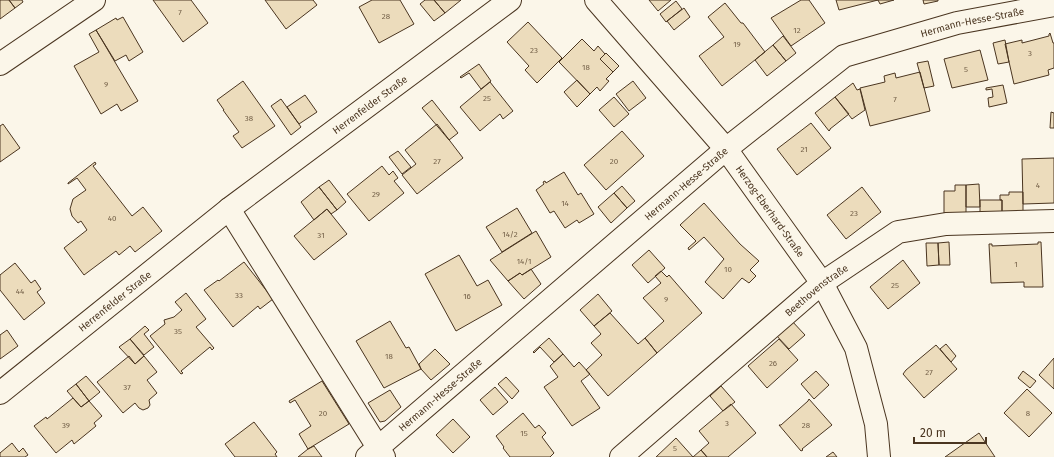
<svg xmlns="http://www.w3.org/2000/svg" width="1054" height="457" font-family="'Fira Sans',sans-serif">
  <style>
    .building { fill: #ecdcbc; stroke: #4a3520 }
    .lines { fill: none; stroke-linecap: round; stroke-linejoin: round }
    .minor-casing { stroke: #4a3520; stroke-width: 24 }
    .minor { stroke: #fbf6e9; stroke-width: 22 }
    .labels { text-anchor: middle; stroke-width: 3; stroke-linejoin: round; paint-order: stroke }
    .number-label { font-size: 8px; fill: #725f47 }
    .street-label { font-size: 10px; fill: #4a3520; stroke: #fbf6e9 }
  </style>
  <rect width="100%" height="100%" fill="#fbf6e9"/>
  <path class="building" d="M0 0H9L15 8 0 19Z
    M9 0H22L23 2 15 8Z
    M153 0H191L208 23 183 42Z
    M265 0H313L317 5 286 29Z
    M372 0H400L414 24 379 43 359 7Z
    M425 0H434L445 13 434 21 420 4Z
    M434 0H461L445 13Z
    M649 0H671L658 11Z
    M801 0H809L825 23 791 46 771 18Z
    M836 0H878L839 10Z
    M878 0H894L880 4Z
    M923 0H938V1L924 4Z
    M676 1 682 9 666 22 660 14Z
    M725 3 741 23H743L765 52 722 86 699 56 724 37 708 17Z
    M684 8 690 17 674 30 667 21Z
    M123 17 143 52 129 61 126 55 115 61 96 30 116 18 117 20Z
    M528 22 562 58 537 83 525 70 529 66 507 42Z
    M96 30 138 101 121 111 117 104 101 114 74 66 99 52 89 34Z
    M1050 33 1053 43H1054V68L1048 70 1049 75 1014 84 1005 44 1022 40V43L1049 36V34Z
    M783 36 796 53 786 61 773 45Z
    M582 39 594 51 598 46 605 54 600 59 613 72 606 79 609 81 600 91 597 87 590 94 559 62Z
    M1005 40 1009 62 998 64 993 43Z
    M773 45 786 61 767 76 755 60Z
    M980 50 988 80 952 88 944 59Z
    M606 53 619 66 613 72 600 59Z
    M928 61 934 86 924 88 917 63Z
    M479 64 491 81 481 89 469 73 461 78 460 77Z
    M920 72 930 111 870 126 860 88 885 82 884 76 895 73 896 78Z
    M577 80 590 94 577 107 564 92Z
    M243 81 275 126 242 148 233 136 239 132 223 110H224L217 100Z
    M633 81 646 98 629 111 616 94Z
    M490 82 513 111 503 119 500 114 480 131 460 107Z
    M853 83 857 90 860 89 865 110 852 119 835 97Z
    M1003 85 1007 103 989 107 988 98 993 97 992 89 986 90V88Z
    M305 95 317 112 299 124 287 107Z
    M614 97 629 114 614 127 599 110Z
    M835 97 849 114 830 129V130L829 131 815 113Z
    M281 99 301 127 291 135 271 106Z
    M432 100 458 133 449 140 422 108Z
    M1051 112 1054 113V128H1050Z
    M811 123 831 148 797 175 777 149Z
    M3 124 20 148 0 162V126Z
    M437 124 463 158 417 194 402 175 416 164 405 150Z
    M622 131 644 156 606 190 584 165Z
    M398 151 411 167 402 174 389 157Z
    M1054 158V203L1023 204 1022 159Z
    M95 162 96 164 93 166 132 216 143 207 162 231 135 252 130 246 119 255 116 251 84 275 64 248 87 230 81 221 78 223 72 216 70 209 73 199 86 190 77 178 68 184V183Z
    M382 166 389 175 393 171 398 178 394 181 404 193 369 221 347 194Z
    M564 172 578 195 581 193 594 214 579 223 577 220 565 228 554 211 550 213 536 190 544 184 543 182 545 181 546 183Z
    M329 180 346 202 337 210 319 187Z
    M979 184 980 207H966V185Z
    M955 185H966V213H944V191H955Z
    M622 186 635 201 627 208 614 193Z
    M319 187 337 210 331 214 327 209 314 220 301 202Z
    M862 187 881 212 846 239 827 215Z
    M1009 192H1023V211L1002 212V200H1000V195H1009Z
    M614 193 627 208 611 223 598 207Z
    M980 200H1002V212H980Z
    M704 203 740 244 759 261 750 270 756 276 749 283 742 278 723 299 705 282 724 259 704 237 689 250 688 248 696 241 680 225Z
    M517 208 532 233 502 252 486 227Z
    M327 209 347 234 314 260 294 236Z
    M536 231 551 257 522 275 520 273 508 281 490 260Z
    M949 242 950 265H939L938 243Z
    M1038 242H1041L1043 287H1024V282L991 283 989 244H992V246L1038 244Z
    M926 243H938L939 265 927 266Z
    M649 250 665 268 648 283 632 265Z
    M459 255 477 286 488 280 502 305 456 331 425 274Z
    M903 260 920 283 888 309 870 287Z
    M244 262 273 299 260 309 258 306 233 327 204 290 218 280 219 281Z
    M15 263 31 283 35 280 41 289 37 292 45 303 24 320 0 290V275Z
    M531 269 541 284 524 299 508 281 520 273 522 275Z
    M661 271 667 277 669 275 702 313 657 353 645 338 664 321 643 298 661 283 655 276Z
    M186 293 206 319 196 327 214 348 212 350 210 347 181 371 183 373 181 374 150 336 165 324 164 320 174 317 182 310 175 302Z
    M598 294 612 311 594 326 580 310Z
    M610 313 638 344 645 338 657 353 608 396 586 370 602 355 591 343 601 334 594 326Z
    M791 320 805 335 789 349 775 334Z
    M390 321 406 348 409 347 421 369 384 388 356 341Z
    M145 326 149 330 144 334 154 347 144 355 130 339Z
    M7 330 18 346 0 359V335Z
    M549 338 563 354 554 362 540 347 534 353 533 352Z
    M130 339 144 356 135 364 119 347Z
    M779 339 798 360 767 388 748 366Z
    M946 344 956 356 951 362 940 349Z
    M936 345 957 369 924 398 903 374 906 370Z
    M435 349 450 364 431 380 421 369 419 364Z
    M563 354 574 367 579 362 590 374 581 381 600 408 572 426 544 387 558 377 550 366Z
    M129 356 135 364 144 356 157 372 147 380 157 393 149 400 150 405 148 408 143 410 139 408 135 403 123 413 97 382Z
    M1054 358V389L1039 375Z
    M816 371 829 385 814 399 801 384Z
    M1023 371 1036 381 1030 388 1018 378Z
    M86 376 100 392 89 401 76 384Z
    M506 377 519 391 512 399 498 384Z
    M322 381 349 424 308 449 299 434 311 426 295 400 290 403 289 401Z
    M76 384 89 401 81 407 67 391Z
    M721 386 735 402 723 411 710 396Z
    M495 387 508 402 493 415 480 400Z
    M1027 389 1052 413 1029 437 1004 413Z
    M390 390 401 407 385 421 380 422 368 403Z
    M73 398 81 407 89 401 102 416 94 423 96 426 74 444 72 440 56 453 34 426 46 417 47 419Z
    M809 399 832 425 802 449 803 450 801 451 779 425H781L808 401Z
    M731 404 756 433 728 457H707L701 450 709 443 699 431Z
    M523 413 535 428 539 425 546 433 542 437 554 453 550 457H510L503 448 504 447 496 436Z
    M453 419 470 437 453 453 436 435Z
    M254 422 277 452 275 454 277 457H235L225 444Z
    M979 433 995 457H945Z
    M676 438 693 457H656Z
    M12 443 19 452 23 448 28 455 25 457H0V453Z
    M314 446 322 457H298L308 449Z
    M701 450 707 457H693Z
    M833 452 837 457H826Z"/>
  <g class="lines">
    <g class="minor-casing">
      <g id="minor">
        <path id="s1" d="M596 0 726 149 822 283 856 348 876 424 879 457"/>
        <path d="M0 64 94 0"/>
        <path d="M229 209 384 457"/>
        <path id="s2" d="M0 393 229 209 510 0"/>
        <path id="s3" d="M367 457 726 149 844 56 957 23 1054 5"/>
        <path id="s4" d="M621 457 822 283 898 232 946 224 1054 221"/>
      </g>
    </g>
    <use href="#minor" class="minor"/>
  </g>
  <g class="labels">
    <g class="number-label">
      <text x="180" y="15">7</text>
      <text x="386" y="19">28</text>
      <text x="797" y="33">12</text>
      <text x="737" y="47">19</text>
      <text x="534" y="53">23</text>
      <text x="1030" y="56">3</text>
      <text x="586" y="70">18</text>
      <text x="966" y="72">5</text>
      <text x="106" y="87">9</text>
      <text x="487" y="101">25</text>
      <text x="895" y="102">7</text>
      <text x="249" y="121">38</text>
      <text x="804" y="152">21</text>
      <text x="437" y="164">27</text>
      <text x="614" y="164">20</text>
      <text x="1038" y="188">4</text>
      <text x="376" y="197">29</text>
      <text x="565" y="206">14</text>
      <text x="854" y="216">23</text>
      <text x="112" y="221">40</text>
      <text x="510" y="237">14/2</text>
      <text x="321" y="238">31</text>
      <text x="524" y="264">14/1</text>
      <text x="1016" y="267">1</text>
      <text x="728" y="272">10</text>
      <text x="895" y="288">25</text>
      <text x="20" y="294">44</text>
      <text x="239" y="298">33</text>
      <text x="467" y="299">16</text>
      <text x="666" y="302">9</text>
      <text x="178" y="334">35</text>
      <text x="389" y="359">18</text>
      <text x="773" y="366">26</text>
      <text x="929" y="375">27</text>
      <text x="127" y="390">37</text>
      <text x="323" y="416">20</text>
      <text x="1028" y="416">8</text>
      <text x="727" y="426">3</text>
      <text x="66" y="428">39</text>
      <text x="806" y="428">28</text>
      <text x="524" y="436">15</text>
      <text x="675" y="451">5</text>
    </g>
    <g class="street-label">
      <text dy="4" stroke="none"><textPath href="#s3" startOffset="756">Hermann-Hesse-Straße</textPath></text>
      <text dy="4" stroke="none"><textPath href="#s2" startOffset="469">Herrenfelder Straße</textPath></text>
      <text dy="4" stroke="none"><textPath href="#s3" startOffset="420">Hermann-Hesse-Straße</textPath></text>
      <text dy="4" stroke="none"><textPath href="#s1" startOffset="274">Herzog-Eberhard-Straße</textPath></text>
      <text dy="4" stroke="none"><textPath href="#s4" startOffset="257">Beethovenstraße</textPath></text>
      <text dy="4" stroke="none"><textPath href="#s2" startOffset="147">Herrenfelder Straße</textPath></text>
      <text dy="4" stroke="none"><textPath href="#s3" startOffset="96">Hermann-Hesse-Straße</textPath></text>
    </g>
  </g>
  <path d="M914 437v6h72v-6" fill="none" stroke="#4a3520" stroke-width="2"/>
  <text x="920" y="437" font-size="12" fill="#4a3520" stroke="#fbf6e9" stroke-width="3" paint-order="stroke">20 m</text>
</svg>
